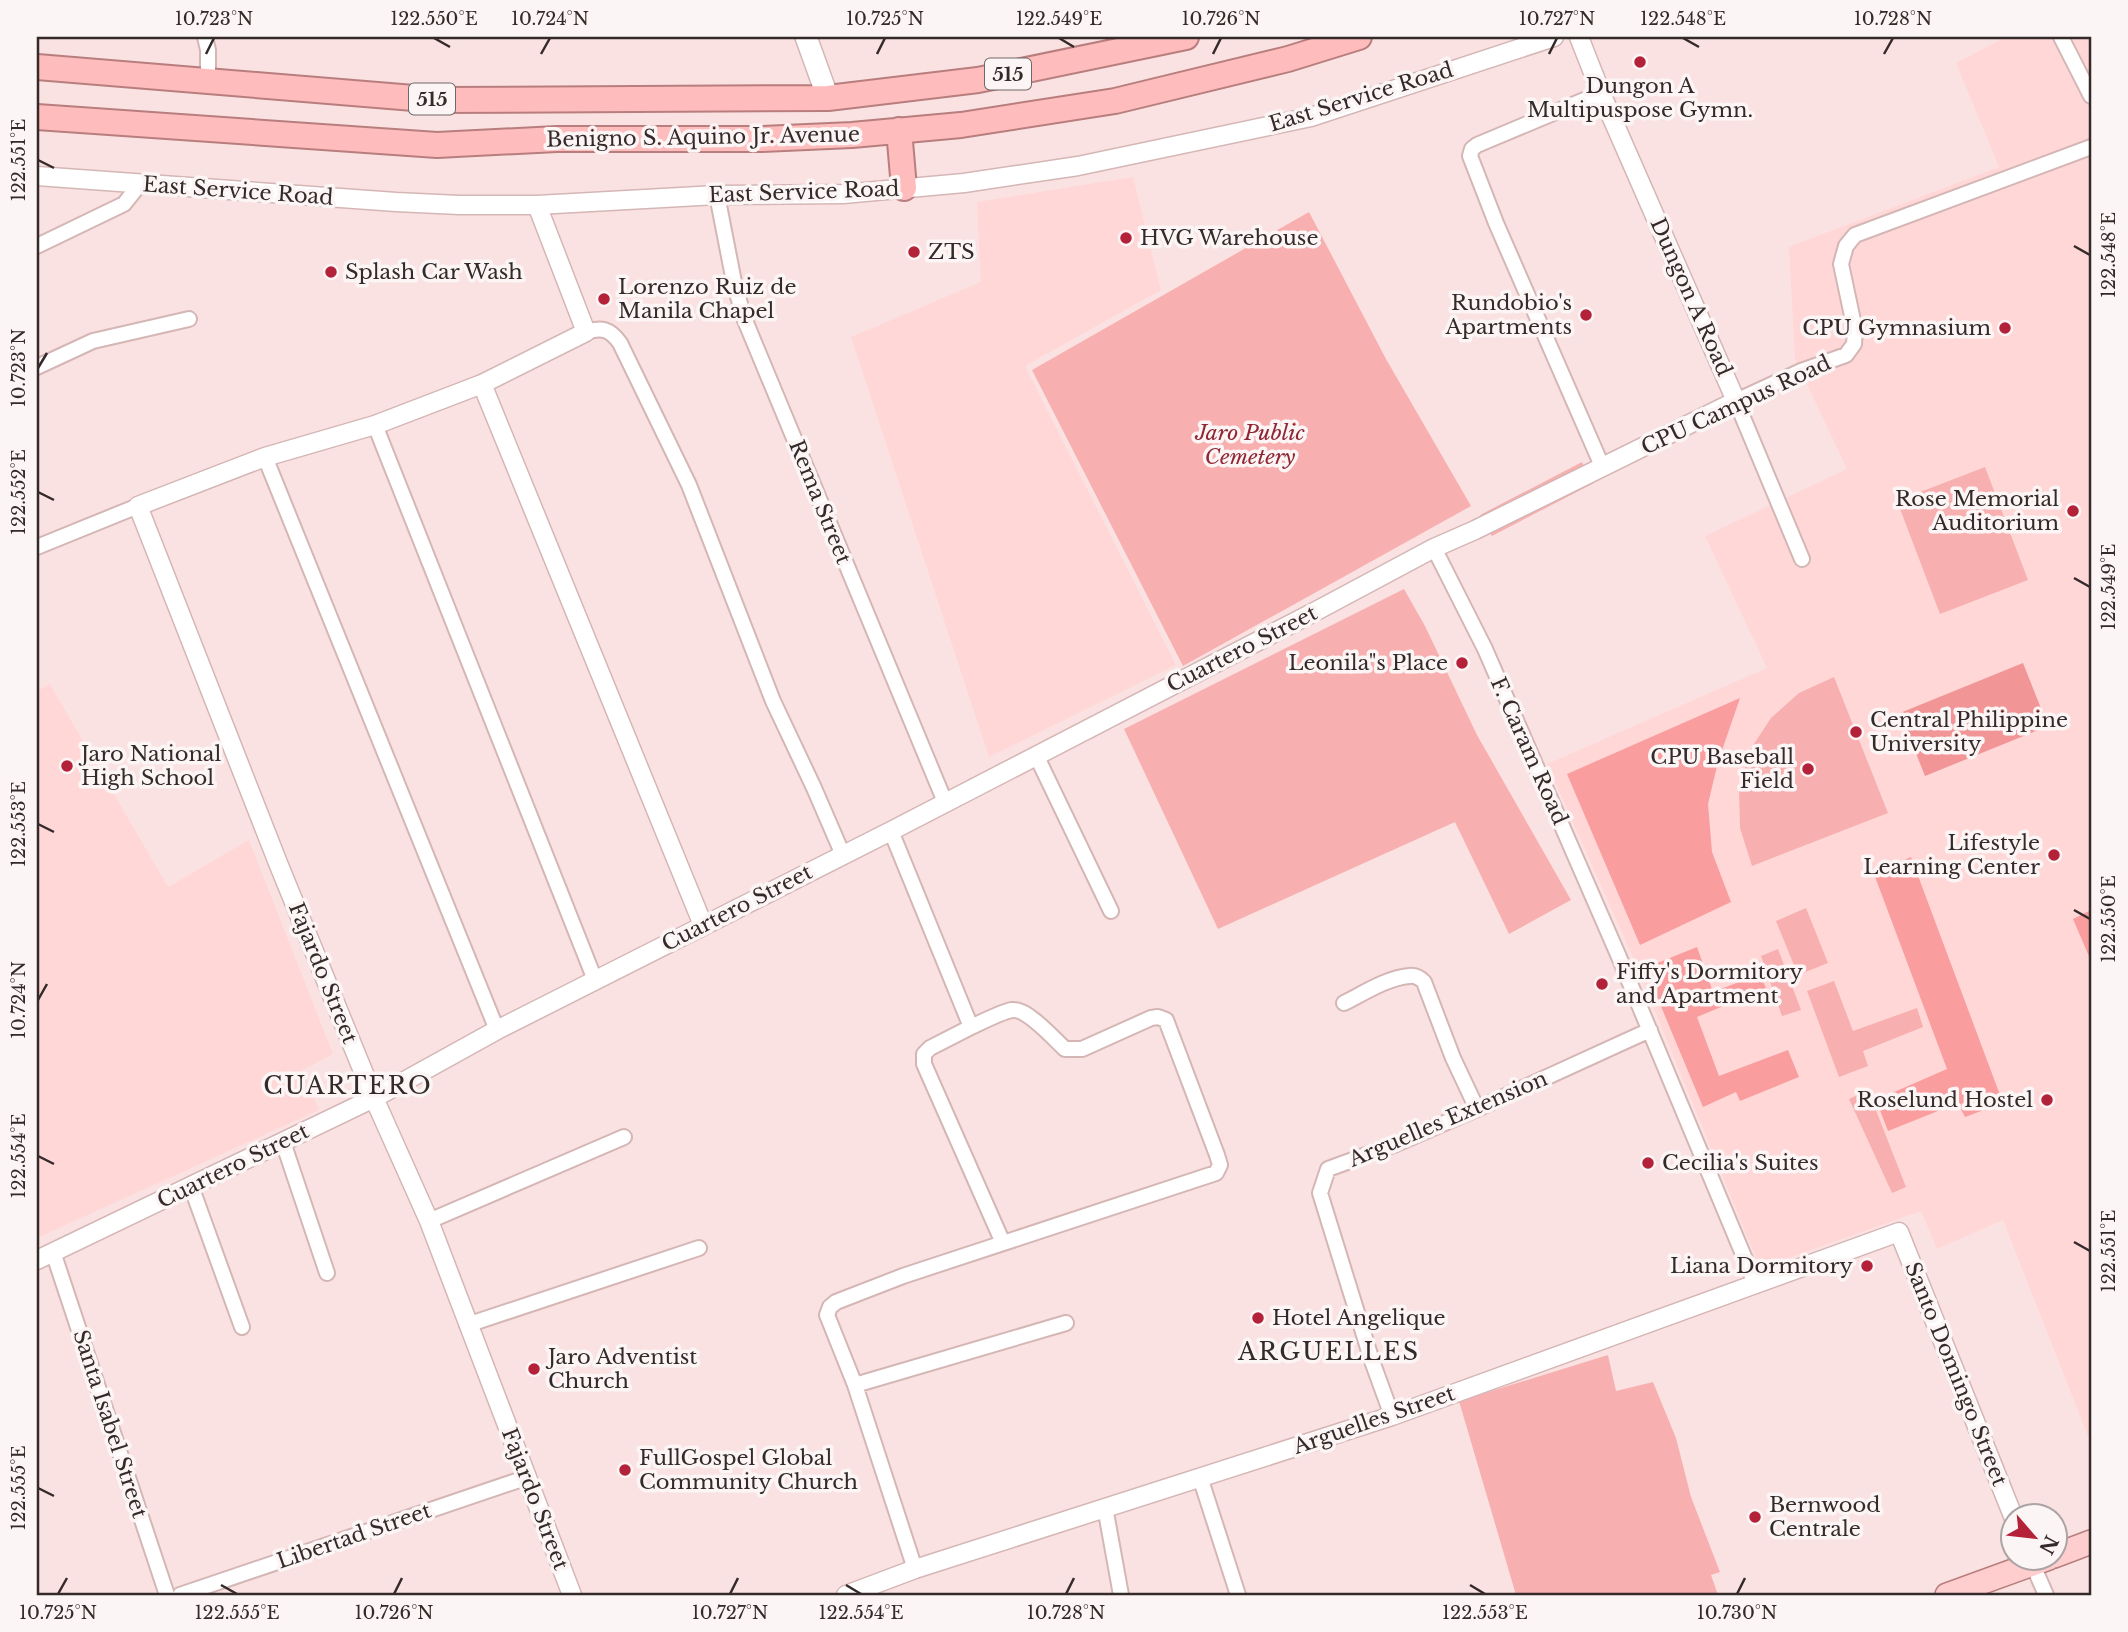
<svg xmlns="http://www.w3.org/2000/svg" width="2128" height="1632" font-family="'Libre Baskerville',serif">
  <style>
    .built { fill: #ffd7d7 }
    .green { fill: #f8afaf }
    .forest { fill: #f99d9e }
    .water { fill: #f19596 }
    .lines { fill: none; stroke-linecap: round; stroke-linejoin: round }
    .minor-casing { stroke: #d4b6b5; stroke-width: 18 }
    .tertiary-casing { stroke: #d4b6b5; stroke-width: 21 }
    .secondary-casing { stroke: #d4b6b5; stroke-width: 24 }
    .primary-casing { stroke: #b87e7e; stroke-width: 26 }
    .trunk-casing { stroke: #b87e7e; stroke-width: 28 }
    .minor { stroke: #fff; stroke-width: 14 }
    .tertiary { stroke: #fff; stroke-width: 18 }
    .secondary { stroke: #fff; stroke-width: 21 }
    .primary { stroke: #fecdcd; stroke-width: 23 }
    .trunk { stroke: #febcbc; stroke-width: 24 }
    .ticks { fill: none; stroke: #352a2a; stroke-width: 2.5 }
    .poi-dot { fill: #b42239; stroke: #fbf5f5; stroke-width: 2.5 }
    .labels { text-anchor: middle; stroke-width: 7; stroke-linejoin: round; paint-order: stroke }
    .shield { fill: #fbf5f5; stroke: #706767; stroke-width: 2 }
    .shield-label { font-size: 19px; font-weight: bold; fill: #352a2a }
    .poi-label { font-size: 21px; fill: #352a2a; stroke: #fbf5f5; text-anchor: start }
    .street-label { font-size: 21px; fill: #352a2a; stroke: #fbf5f5 }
    .park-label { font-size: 21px; font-style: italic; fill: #912633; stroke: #fbf5f5 }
    .quarter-label { font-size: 24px; letter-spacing: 2px; fill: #352a2a; stroke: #fbf5f5 }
    .neatline { fill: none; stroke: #352a2a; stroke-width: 2.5 }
    .ticks-label { font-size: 18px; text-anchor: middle; fill: #352a2a }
  </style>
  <rect width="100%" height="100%" fill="#fbe2e2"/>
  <path class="built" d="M2006 37H2076L2077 39 2091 37V1435L2088 1436 2003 1220 1937 1249 1921 1211 1760 1268 1635 962 1547 764 1767 668 1705 536 1847 469 1795 359 1789 247 1999 167 1956 63Z
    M1133 177 1161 290 1025 366 1176 665 989 757 851 337 981 282 977 202Z
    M50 684 168 887 249 840 333 1054 302 1070 319 1110 37 1238V691Z"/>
  <path class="green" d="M1309 212 1386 359 1471 506 1183 666 1032 370Z
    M1582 462 1585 469 1484 522 1480 515Z
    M1985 467 2028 580 1940 614 1897 501Z
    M1590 476 1594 483 1492 536 1488 530Z
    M1404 589 1425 626 1477 735 1571 900 1509 934 1455 822 1218 929 1124 729Z
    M1834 677 1888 813 1752 866 1740 828 1739 788 1750 750 1771 718 1799 693Z
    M1806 908 1828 963 1798 975 1776 921Z
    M1778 949 1801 1010 1782 1016 1761 956Z
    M1834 981 1853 1031 1917 1008 1923 1027 1863 1051 1868 1066 1839 1077 1807 991Z
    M1868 1090 1906 1187 1892 1193 1849 1099Z
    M1608 1355 1616 1391 1653 1382 1676 1438 1691 1497 1720 1572 1711 1575 1718 1595H1516L1459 1401Z"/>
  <path class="forest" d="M1740 698 1718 762 1708 804 1712 852 1731 902 1640 945 1567 774Z
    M1911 857 2003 1103 1965 1117 1958 1103 1888 1131 1876 1100 1947 1069 1874 874Z
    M2091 910V961L2073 919Z
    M1697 947 1713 992 1760 974 1766 988 1697 1017 1719 1076 1788 1050 1799 1077 1740 1101 1736 1092 1703 1107 1645 968Z"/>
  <path class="water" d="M2023 663 2048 726 1925 776 1900 713Z"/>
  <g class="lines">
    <g class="minor-casing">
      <path id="minor" d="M205 37 208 50V81
        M2061 37 2091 96
        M1601 93 1477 145 1472 149 1470 156 1496 223 1602 466
        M717 195 734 282 744 318 945 802
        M37 246 124 204 140 184
        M586 332C602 327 610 329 620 343L689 485 773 701 814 788 843 855
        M37 367 93 341 189 319
        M375 425 595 980
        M265 457 497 1030
        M37 547 138 506
        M1434 548 1485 649 1619 957 1755 1283
        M1802 559 1736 401 1801 371 1846 355 1854 344 1855 330 1841 264 1846 246 1855 235 2091 147
        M1036 755 1111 911
        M891 831 971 1027C982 1022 1001 1012 1012 1010 1027 1008 1054 1039 1065 1049H1082L1151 1018 1158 1017 1166 1020 1217 1155 1220 1165 1216 1173 903 1276 836 1302 830 1307 827 1315 855 1385 915 1569
        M1344 1003C1364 993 1387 978 1409 976 1415 975 1420 978 1424 982L1453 1058 1477 1109
        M971 1027 930 1048 924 1054V1064L1003 1243
        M283 1142 327 1273
        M191 1186 242 1327
        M429 1221 624 1137
        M53 1252 167 1595
        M467 1325 699 1248
        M855 1385 1066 1323
        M1392 1416 1372 1361 1320 1193 1328 1169 1396 1144 1477 1109 1650 1030
        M1200 1477 1238 1595
        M1105 1507 1121 1595
        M2033 1565 2046 1595
        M180 1595 528 1477"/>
    </g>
    <g class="tertiary-casing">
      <path id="tertiary" d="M37 176 396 202 459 205H537L717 195 843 194 964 183 1078 166 1311 117 1554 37
        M537 205 586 332 482 384 703 925
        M482 384 375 425 265 457 138 506 278 863 374 1098 429 1221 572 1595
        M37 1260 374 1098 497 1030 891 831 1318 610 1434 548 1475 530 1736 401 1601 93 1579 37
        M846 1595 915 1569 1392 1416 1899 1232 2013 1516"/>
    </g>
    <g class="secondary-casing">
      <path id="secondary" d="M806 37 828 98"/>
    </g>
    <g class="primary-casing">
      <path id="primary" d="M2054 1556 2091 1542
        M1947 1595 2049 1558"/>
    </g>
    <g class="trunk-casing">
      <path id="trunk" d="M37 67 438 100 828 98 978 80 1186 37
        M37 117 437 145 557 139H762L852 135 961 125 1115 101 1288 59 1359 37
        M899 130 904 188"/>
    </g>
    <use href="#minor" class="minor"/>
    <use href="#tertiary" class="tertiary"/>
    <use href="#secondary" class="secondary"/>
    <use href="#primary" class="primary"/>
    <use href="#trunk" class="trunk"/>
  </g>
  <path class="ticks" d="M434 38 450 47M1059 38 1074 47M1683 38 1699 47M206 54 214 38M541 54 550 38M877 54 885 38M1213 54 1221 38M1549 54 1557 38M1884 54 1893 38M38 160 54 168M2074 246 2090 255M38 368 47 353M38 492 54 500M2074 578 2090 587M38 824 54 832M2074 910 2090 919M38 1000 47 984M38 1156 54 1164M2074 1242 2090 1251M38 1488 54 1496M221 1585 237 1594M846 1585 861 1594M1470 1585 1485 1594M58 1594 67 1578M394 1594 402 1578M730 1594 738 1578M1066 1594 1074 1578M1737 1594 1745 1578"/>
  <g class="poi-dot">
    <circle cx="1640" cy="62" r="7"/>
    <circle cx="1126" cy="238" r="7"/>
    <circle cx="914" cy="252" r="7"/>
    <circle cx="331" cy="272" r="7"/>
    <circle cx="604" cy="299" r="7"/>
    <circle cx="1586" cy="315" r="7"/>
    <circle cx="2005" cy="328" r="7"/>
    <circle cx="2073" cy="511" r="7"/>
    <circle cx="1462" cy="663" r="7"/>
    <circle cx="1856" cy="732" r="7"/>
    <circle cx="67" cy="766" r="7"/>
    <circle cx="1808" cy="769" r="7"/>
    <circle cx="2054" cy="855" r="7"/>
    <circle cx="1602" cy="984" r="7"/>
    <circle cx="2047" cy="1100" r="7"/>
    <circle cx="1648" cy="1163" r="7"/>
    <circle cx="1867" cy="1266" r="7"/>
    <circle cx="1258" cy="1318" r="7"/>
    <circle cx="534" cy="1369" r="7"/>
    <circle cx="625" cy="1470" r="7"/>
    <circle cx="1755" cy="1517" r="7"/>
  </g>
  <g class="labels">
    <g class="shield">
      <rect x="985" y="58.5" width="46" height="31" rx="5"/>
      <rect x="409" y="83.5" width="46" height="31" rx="5"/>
    </g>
    <g class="shield-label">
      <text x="1008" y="81">515</text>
      <text x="432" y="106">515</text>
    </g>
    <g class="poi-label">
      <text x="1640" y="93" text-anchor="middle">Dungon A<tspan x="1640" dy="24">Multipuspose Gymn.</tspan></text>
      <text x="1140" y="245">HVG Warehouse</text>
      <text x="928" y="259">ZTS</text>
      <text x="345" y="279">Splash Car Wash</text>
      <text x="618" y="294">Lorenzo Ruiz de<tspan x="618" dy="24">Manila Chapel</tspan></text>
      <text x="1572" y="310" text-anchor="end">Rundobio's<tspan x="1572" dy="24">Apartments</tspan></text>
      <text x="1991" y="335" text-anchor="end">CPU Gymnasium</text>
      <text x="2059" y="506" text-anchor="end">Rose Memorial<tspan x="2059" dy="24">Auditorium</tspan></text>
      <text x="1448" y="670" text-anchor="end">Leonila"s Place</text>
      <text x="1870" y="727">Central Philippine<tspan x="1870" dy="24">University</tspan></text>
      <text x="81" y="761">Jaro National<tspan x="81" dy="24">High School</tspan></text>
      <text x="1794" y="764" text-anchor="end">CPU Baseball<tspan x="1794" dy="24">Field</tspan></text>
      <text x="2040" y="850" text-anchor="end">Lifestyle<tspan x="2040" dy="24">Learning Center</tspan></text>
      <text x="1616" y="979">Fiffy's Dormitory<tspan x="1616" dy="24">and Apartment</tspan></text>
      <text x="2033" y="1107" text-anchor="end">Roselund Hostel</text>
      <text x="1662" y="1170">Cecilia's Suites</text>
      <text x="1853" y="1273" text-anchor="end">Liana Dormitory</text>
      <text x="1272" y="1325">Hotel Angelique</text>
      <text x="548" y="1364">Jaro Adventist<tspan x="548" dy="24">Church</tspan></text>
      <text x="639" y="1465">FullGospel Global<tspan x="639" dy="24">Community Church</tspan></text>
      <text x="1769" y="1512">Bernwood<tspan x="1769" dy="24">Centrale</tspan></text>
    </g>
    <g class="street-label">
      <text transform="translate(1361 97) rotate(-17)" y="7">East Service Road</text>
      <text transform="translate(703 137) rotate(-1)" y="7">Benigno S. Aquino Jr. Avenue</text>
      <text transform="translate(238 191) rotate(4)" y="7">East Service Road</text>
      <text transform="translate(804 192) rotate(-2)" y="7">East Service Road</text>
      <text transform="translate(1691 297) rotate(66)" y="7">Dungon A Road</text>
      <text transform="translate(1736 405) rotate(-25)" y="7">CPU Campus Road</text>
      <text transform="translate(820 502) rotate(68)" y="7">Rema Street</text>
      <text transform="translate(1242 649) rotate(-27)" y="7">Cuartero Street</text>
      <text transform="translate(1529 751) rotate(66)" y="7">F. Caram Road</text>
      <text transform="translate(737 908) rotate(-27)" y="7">Cuartero Street</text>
      <text transform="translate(323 973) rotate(68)" y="7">Fajardo Street</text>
      <text transform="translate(1448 1119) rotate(-23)" y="7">Arguelles Extension</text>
      <text transform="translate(233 1166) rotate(-26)" y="7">Cuartero Street</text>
      <text transform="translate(1956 1374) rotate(68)" y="7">Santo Domingo Street</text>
      <text transform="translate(1374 1420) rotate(-19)" y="7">Arguelles Street</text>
      <text transform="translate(110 1424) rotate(72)" y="7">Santa Isabel Street</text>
      <text transform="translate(535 1499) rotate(69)" y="7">Fajardo Street</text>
      <text transform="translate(354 1536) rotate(-19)" y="7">Libertad Street</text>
    </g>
    <g class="park-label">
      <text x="1250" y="440">Jaro Public<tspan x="1250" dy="24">Cemetery</tspan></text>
    </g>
    <g class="quarter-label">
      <text x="348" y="1094">CUARTERO</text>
      <text x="1329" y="1360">ARGUELLES</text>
    </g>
  </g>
  <rect width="2128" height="1632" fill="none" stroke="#fbf5f5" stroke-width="77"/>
  <g transform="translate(2034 1537) rotate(118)"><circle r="33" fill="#fbf5f5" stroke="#aca4a4" stroke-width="2"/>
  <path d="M0-5L12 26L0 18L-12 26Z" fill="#b42239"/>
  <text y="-10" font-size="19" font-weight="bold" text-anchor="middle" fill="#352a2a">N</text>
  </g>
  <rect x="38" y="38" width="2052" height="1556" class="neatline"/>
  <g class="ticks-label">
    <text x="214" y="25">10.723°N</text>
    <text x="434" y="25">122.550°E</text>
    <text x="550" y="25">10.724°N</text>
    <text x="885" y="25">10.725°N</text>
    <text x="1059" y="25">122.549°E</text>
    <text x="1221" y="25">10.726°N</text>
    <text x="1557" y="25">10.727°N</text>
    <text x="1683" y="25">122.548°E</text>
    <text x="1893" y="25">10.728°N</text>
    <text transform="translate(19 160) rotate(-90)" y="6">122.551°E</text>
    <text transform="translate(2109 255) rotate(-90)" y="6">122.548°E</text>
    <text transform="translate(19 368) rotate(-90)" y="6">10.723°N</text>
    <text transform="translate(19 492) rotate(-90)" y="6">122.552°E</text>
    <text transform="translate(2109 587) rotate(-90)" y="6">122.549°E</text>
    <text transform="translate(19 824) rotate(-90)" y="6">122.553°E</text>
    <text transform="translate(2109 919) rotate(-90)" y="6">122.550°E</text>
    <text transform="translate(19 1000) rotate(-90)" y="6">10.724°N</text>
    <text transform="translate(19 1156) rotate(-90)" y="6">122.554°E</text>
    <text transform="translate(2109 1251) rotate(-90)" y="6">122.551°E</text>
    <text transform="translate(19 1488) rotate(-90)" y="6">122.555°E</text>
    <text x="58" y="1619">10.725°N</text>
    <text x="237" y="1619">122.555°E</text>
    <text x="394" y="1619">10.726°N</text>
    <text x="730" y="1619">10.727°N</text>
    <text x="861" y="1619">122.554°E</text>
    <text x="1066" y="1619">10.728°N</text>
    <text x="1485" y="1619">122.553°E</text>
    <text x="1737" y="1619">10.730°N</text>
  </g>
</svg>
